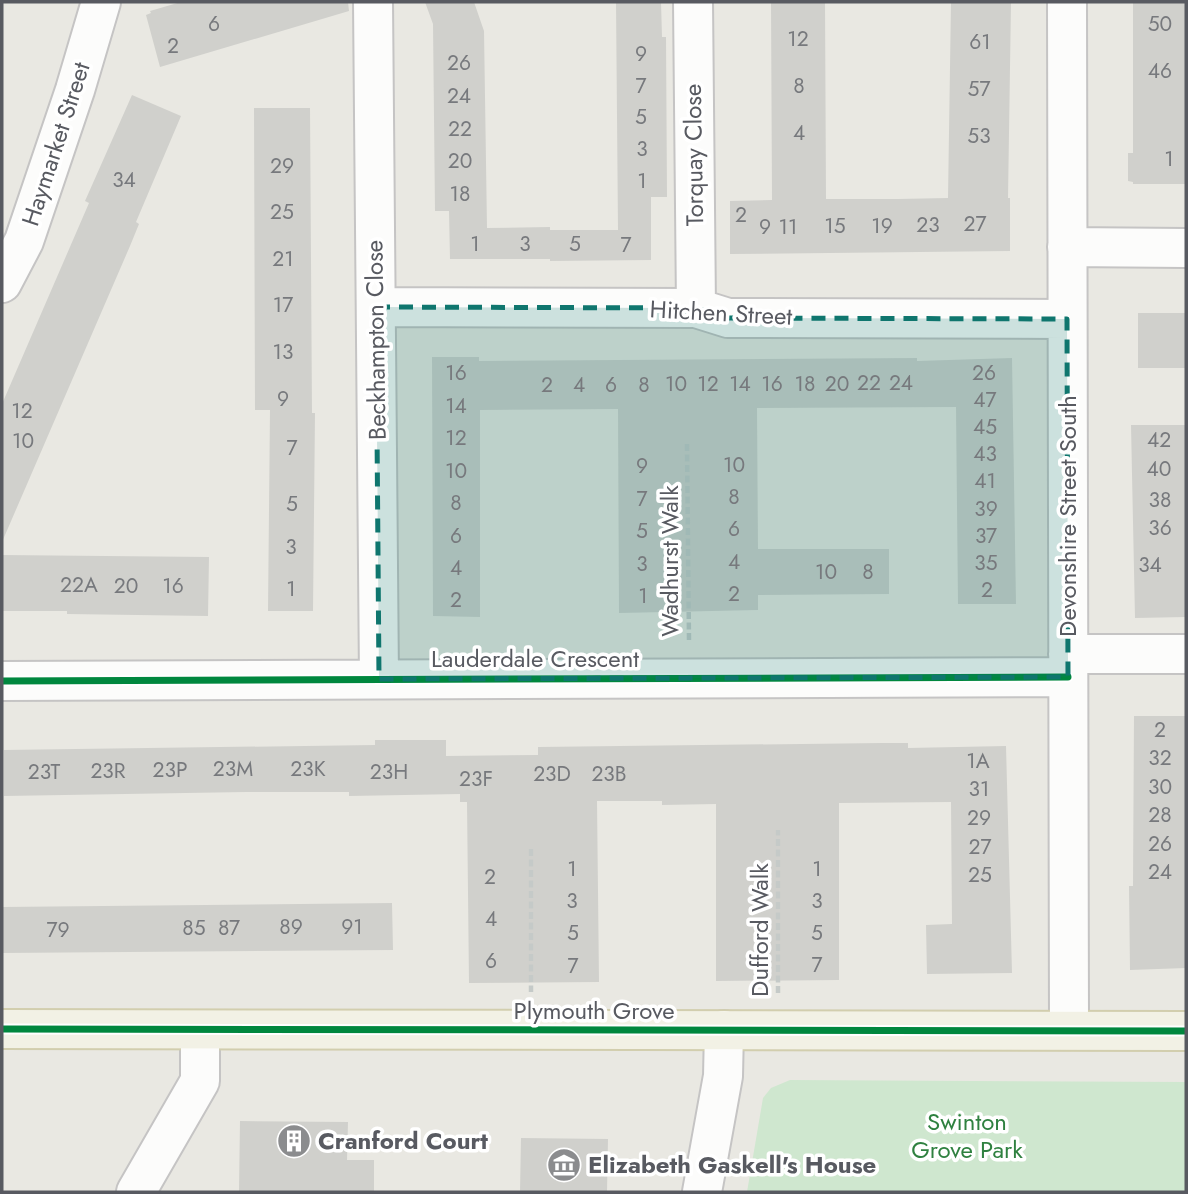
<svg xmlns="http://www.w3.org/2000/svg" width="1188" height="1194" font-family="Jost,sans-serif">
  <style>
    .green { fill: #cfe7cf }
    .building { fill: #d0d0cc }
    .lines { fill: none; stroke-linecap: round; stroke-linejoin: round }
    .minor-casing { stroke: #c5c4c4; stroke-width: 42 }
    .major-casing { stroke: #d2ceae; stroke-width: 42 }
    .path { stroke: #c5cac8; stroke-width: 4.5; stroke-dasharray: 7 3.5; stroke-linecap: butt }
    .minor { stroke: #fcfcfb; stroke-width: 38 }
    .major { stroke: #f2f1e5; stroke-width: 38 }
    .cycleway-casing { stroke: #fff; stroke-width: 11 }
    .cycleway { stroke: #00873e; stroke-width: 7 }
    .marked { fill: #0f766e; fill-opacity: 0.2; stroke: #0f766e; stroke-width: 5; stroke-dasharray: 14 9; stroke-linejoin: round }
    .labels { text-anchor: middle; stroke-width: 7; stroke-linejoin: round; paint-order: stroke }
    .number-label { font-size: 21px; fill: #77797d }
    .street-label { font-size: 24px; fill: #585a61; stroke: #fff }
    .park-label { font-size: 24px; fill: #2f8140; stroke: #fff }
    .poi-label { font-size: 24px; font-weight: bold; fill: #585a61; stroke: #fff; text-anchor: start }
  </style>
  <rect width="100%" height="100%" fill="#e9e8e2"/>
  <path class="green" d="M790 1080 1186 1082V1192H747L763 1098 771 1088Z"/>
  <path class="building" d="M181 2H348L349 11 160 67 146 15 151 13 150 11Z
    M425 2H474L484 31 487 228 550 227V230H618L616 2H661L662 37H666L667 197H651V260L550 261V259H450L449 211H435L433 24Z
    M771 2H825L826 199H898L948 198 951 2H1011L1008 198H1010V251L730 254V201L772 200Z
    M1133 2H1186V184H1133V182L1128 181V153H1133Z
    M132 95 181 116 136 222 139 224 130 246 2 542V404L89 203 85 201Z
    M254 108H310L312 413H315L313 611H268L270 410H255Z
    M1138 313H1186V368H1138Z
    M432 357H479V361L917 358V361L1012 358 1016 604H958L956 407 757 408 758 549H889V594L758 595V610L666 612 619 613 618 409 480 410V617L433 616Z
    M1131 425H1185L1186 617 1135 618Z
    M2 555 209 557 208 616 67 614V611H2Z
    M1134 716H1186V968L1130 970 1129 886H1133Z
    M375 740H446V756L538 755V747L882 743H908V748L1006 746 1012 973 927 974 926 925 952 924 951 802 839 803V980L716 981V804L662 805V801H597L599 982 469 983 467 802H460V794L349 796V792H246L4 796V750L375 745Z
    M392 903 393 950 2 953V907Z
    M240 1121 348 1122 347 1160H374V1192H239Z
    M521 1138 608 1139 607 1192H520Z"/>
  <g class="lines">
    <g class="minor-casing">
      <path id="minor" d="M373 2 379 679
        M693 2 696 308
        M1067 2 1069 1030
        M1067 247 1186 248
        M2 283 24 241 75 90 101 2
        M376 307 696 308 728 318 1067 319
        M1068 654H1186
        M2 681 1068 677
        M136 1192 200 1081V1030
        M702 1192 723 1076 724 1030"/>
    </g>
    <g class="major-casing">
      <path id="major" d="M2 1029 1186 1031"/>
    </g>
    <path class="path" d="M687 444 689 641
      M531 849V992
      M778 993V830"/>
    <use href="#minor" class="minor"/>
    <use href="#major" class="major"/>
    <g class="cycleway-casing">
      <path id="cycleway" d="M2 681 1068 677
        M2 1029 1186 1031"/>
    </g>
    <use href="#cycleway" class="cycleway"/>
  </g>
  <path class="marked" d="M376 307 696 308 728 318 1067 319 1068 677 379 679Z"/>
  <defs>
    <g id="building-disc" transform="scale(1.75)"><circle r="9.5" fill="#8b8c8e" stroke="#fff"/><path d="M-4-6H4V6H1V3H-1V6H-4ZM-2.5-4.3h1.7v1.8h-1.7ZM.8-4.3h1.7v1.8H.8ZM-2.5-1h1.7V.8h-1.7ZM.8-1h1.7V.8H.8Z" fill="#fff"/></g>
    <g id="museum-disc" transform="scale(1.75)"><circle r="9.5" fill="#8b8c8e" stroke="#fff"/><path d="M0-6L6-3V-2H-6V-3ZM-5-1h2V3h-2ZM-1-1h2V3h-2ZM3-1h2V3H3ZM-6 4H6V6H-6Z" fill="#fff"/></g>
  </defs>
  <g fill-rule="evenodd">
    <use href="#building-disc" x="294" y="1141"/>
    <use href="#museum-disc" x="564" y="1165"/>
  </g>
  <g class="labels">
    <g class="number-label">
      <text x="214" y="31">6</text>
      <text x="1160" y="31">50</text>
      <text x="798" y="46">12</text>
      <text x="980" y="49">61</text>
      <text x="173" y="53">2</text>
      <text x="641" y="61">9</text>
      <text x="459" y="70">26</text>
      <text x="1160" y="78">46</text>
      <text x="641" y="93">7</text>
      <text x="799" y="93">8</text>
      <text x="979" y="96">57</text>
      <text x="459" y="103">24</text>
      <text x="641" y="124">5</text>
      <text x="460" y="136">22</text>
      <text x="799" y="140">4</text>
      <text x="979" y="143">53</text>
      <text x="642" y="156">3</text>
      <text x="1169" y="166">1</text>
      <text x="460" y="168">20</text>
      <text x="282" y="173">29</text>
      <text x="124" y="187">34</text>
      <text x="642" y="188">1</text>
      <text x="460" y="201">18</text>
      <text x="282" y="219">25</text>
      <text x="741" y="222">2</text>
      <text x="975" y="231">27</text>
      <text x="928" y="232">23</text>
      <text x="835" y="233">15</text>
      <text x="882" y="233">19</text>
      <text x="765" y="234">9</text>
      <text x="788" y="234">11</text>
      <text x="475" y="251">1</text>
      <text x="525" y="251">3</text>
      <text x="575" y="251">5</text>
      <text x="626" y="252">7</text>
      <text x="283" y="266">21</text>
      <text x="283" y="312">17</text>
      <text x="283" y="359">13</text>
      <text x="456" y="380">16</text>
      <text x="984" y="380">26</text>
      <text x="869" y="390">22</text>
      <text x="901" y="390">24</text>
      <text x="676" y="391">10</text>
      <text x="708" y="391">12</text>
      <text x="740" y="391">14</text>
      <text x="772" y="391">16</text>
      <text x="805" y="391">18</text>
      <text x="837" y="391">20</text>
      <text x="547" y="392">2</text>
      <text x="579" y="392">4</text>
      <text x="611" y="392">6</text>
      <text x="644" y="392">8</text>
      <text x="283" y="406">9</text>
      <text x="985" y="407">47</text>
      <text x="456" y="413">14</text>
      <text x="22" y="418">12</text>
      <text x="985" y="434">45</text>
      <text x="456" y="445">12</text>
      <text x="1159" y="447">42</text>
      <text x="23" y="448">10</text>
      <text x="292" y="455">7</text>
      <text x="985" y="461">43</text>
      <text x="734" y="472">10</text>
      <text x="642" y="473">9</text>
      <text x="1159" y="476">40</text>
      <text x="456" y="478">10</text>
      <text x="985" y="488">41</text>
      <text x="734" y="504">8</text>
      <text x="642" y="506">7</text>
      <text x="1160" y="507">38</text>
      <text x="456" y="510">8</text>
      <text x="292" y="511">5</text>
      <text x="986" y="516">39</text>
      <text x="1160" y="535">36</text>
      <text x="734" y="536">6</text>
      <text x="642" y="538">5</text>
      <text x="456" y="543">6</text>
      <text x="986" y="543">37</text>
      <text x="291" y="554">3</text>
      <text x="734" y="569">4</text>
      <text x="986" y="570">35</text>
      <text x="642" y="571">3</text>
      <text x="1150" y="572">34</text>
      <text x="456" y="575">4</text>
      <text x="826" y="579">10</text>
      <text x="868" y="579">8</text>
      <text x="79" y="592">22A</text>
      <text x="126" y="593">20</text>
      <text x="173" y="593">16</text>
      <text x="291" y="596">1</text>
      <text x="987" y="597">2</text>
      <text x="734" y="601">2</text>
      <text x="643" y="603">1</text>
      <text x="456" y="607">2</text>
      <text x="1160" y="737">2</text>
      <text x="1160" y="765">32</text>
      <text x="978" y="768">1A</text>
      <text x="233" y="776">23M</text>
      <text x="308" y="776">23K</text>
      <text x="170" y="777">23P</text>
      <text x="108" y="778">23R</text>
      <text x="44" y="779">23T</text>
      <text x="389" y="779">23H</text>
      <text x="552" y="781">23D</text>
      <text x="609" y="781">23B</text>
      <text x="476" y="786">23F</text>
      <text x="1160" y="794">30</text>
      <text x="979" y="796">31</text>
      <text x="1160" y="822">28</text>
      <text x="979" y="825">29</text>
      <text x="1160" y="851">26</text>
      <text x="980" y="854">27</text>
      <text x="572" y="876">1</text>
      <text x="817" y="876">1</text>
      <text x="1160" y="879">24</text>
      <text x="980" y="882">25</text>
      <text x="490" y="884">2</text>
      <text x="572" y="908">3</text>
      <text x="817" y="908">3</text>
      <text x="491" y="926">4</text>
      <text x="291" y="934">89</text>
      <text x="352" y="934">91</text>
      <text x="194" y="935">85</text>
      <text x="229" y="935">87</text>
      <text x="58" y="937">79</text>
      <text x="573" y="940">5</text>
      <text x="817" y="940">5</text>
      <text x="491" y="968">6</text>
      <text x="817" y="972">7</text>
      <text x="573" y="973">7</text>
    </g>
    <g class="street-label">
      <text transform="translate(56 144) rotate(-72)" y="8">Haymarket Street</text>
      <text transform="translate(694 155) rotate(-91)" y="8">Torquay Close</text>
      <text transform="translate(721 313) rotate(3)" y="8">Hitchen Street</text>
      <text transform="translate(376 340) rotate(-91)" y="8">Beckhampton Close</text>
      <text transform="translate(1068 516) rotate(-90)" y="8">Devonshire Street South</text>
      <text transform="translate(670 561) rotate(-90)" y="8">Wadhurst Walk</text>
      <text x="535" y="667">Lauderdale Crescent</text>
      <text transform="translate(760 930) rotate(-90)" y="8">Dufford Walk</text>
      <text x="594" y="1019">Plymouth Grove</text>
    </g>
    <g class="park-label">
      <text x="967" y="1130">Swinton<tspan x="967" dy="28">Grove Park</tspan></text>
    </g>
    <g class="poi-label">
      <text x="318" y="1149">Cranford Court</text>
      <text x="588" y="1173">Elizabeth Gaskell's House</text>
    </g>
  </g>
  <rect width="1188" height="1194" fill="none" stroke="#585a61" stroke-width="7"/>
</svg>
